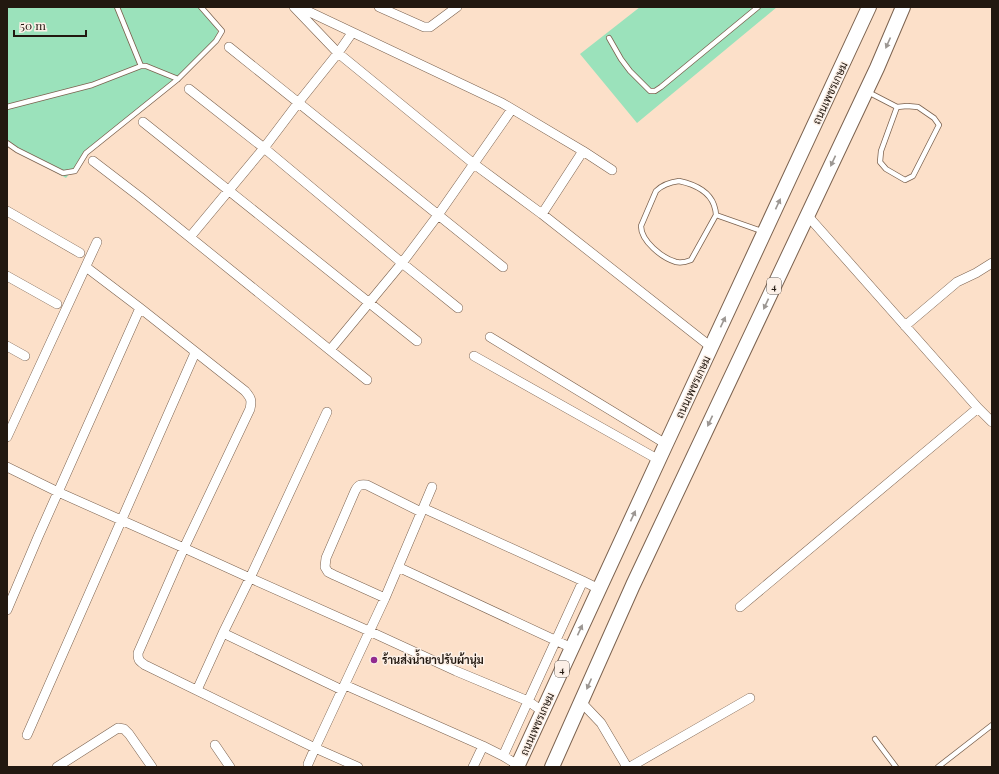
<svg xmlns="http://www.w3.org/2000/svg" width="999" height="774" font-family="'Playfair Display',Sarabun,serif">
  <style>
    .green { fill: #9be2bb }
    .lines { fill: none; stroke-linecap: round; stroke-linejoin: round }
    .lane-casing { stroke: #7b624f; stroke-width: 6 }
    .street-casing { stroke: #7b624f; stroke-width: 10 }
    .primary-casing { stroke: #7b624f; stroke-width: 16 }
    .lane { stroke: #fff; stroke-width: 4.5 }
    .street { stroke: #fff; stroke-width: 9 }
    .primary { stroke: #fff; stroke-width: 14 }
    .oneway { fill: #9c9793 }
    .poi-dot { fill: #922b8f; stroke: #fcf0e7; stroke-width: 1.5 }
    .labels { text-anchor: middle; stroke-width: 3; stroke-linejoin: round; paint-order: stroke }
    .shield { fill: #fcf0e7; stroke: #635950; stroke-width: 1 }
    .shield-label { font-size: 10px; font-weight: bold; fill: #221810 }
    .street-label { font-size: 11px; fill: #221810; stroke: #fcf0e7 }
    .poi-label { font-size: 11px; font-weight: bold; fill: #221810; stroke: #fcf0e7; text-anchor: start }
  </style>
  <rect width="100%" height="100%" fill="#fce0c9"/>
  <path class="green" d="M7 7H201L216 26 219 35 167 88 86 153 66 178 7 146Z
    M640 7H777L637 123 580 54Z"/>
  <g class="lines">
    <g class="lane-casing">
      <path id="lane" d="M117 7 141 66
        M609 38 621 59 630 71 650 91H655L661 87 758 7
        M868 92 897 107 907 106 918 107 934 118 939 125 913 176 905 180 886 169 880 162 881 151 897 107
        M7 107 92 85 141 66H146L178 79
        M7 143 17 150 63 173 75 171 86 153 178 79 216 41 222 31 201 7
        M679 181C693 184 709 191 714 205 715 208 716 211 716 215L691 260C686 262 681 263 676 262 662 258 641 241 641 226L656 191C663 184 671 182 679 181Z
        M716 215 764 232
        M875 739 896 767
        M938 767 992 725"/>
    </g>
    <g class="street-casing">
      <path id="street" d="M294 7 338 53 474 164 542 214 711 347
        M299 7 502 103 583 151 612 170
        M379 7 424 27H430L457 7
        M229 47 503 267
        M189 89 264 148 402 263 458 308
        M143 122 417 341
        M93 161 140 197 367 380
        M7 211 80 253
        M542 214 583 151
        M807 215 978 408 992 422
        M190 237 264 148 298 103 338 53 352 33
        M86 267 140 308 245 391C251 398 252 400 250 409L184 548 138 653C138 660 139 661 145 665L315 748 308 764
        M7 276 57 304
        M905 326 957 282 976 273 992 263
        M490 337 666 444
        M7 346 25 356
        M330 350 402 263 438 215 512 109
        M474 356 659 460
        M7 437 97 242
        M7 467 58 492 184 548 250 578 369 631 456 671 528 701 542 711
        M423 508 583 581 599 589
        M398 567 572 648
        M385 598 334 575 328 572 325 567 326 558 355 491C358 485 360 484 367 485L421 512
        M740 607 978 408
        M7 610 38 537 140 308
        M223 633 342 690
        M345 685 483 746 503 756 518 765
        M197 690 223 633 250 578 327 412
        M581 702 601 723 627 767
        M27 735 195 353
        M215 745 230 767
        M503 756 583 581
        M57 767 118 728 124 729 129 734 152 767
        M358 767 315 748 385 598 432 487
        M473 767 483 746
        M630 767 750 698"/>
    </g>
    <g class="primary-casing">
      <path id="primary" d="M517 767 666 444 869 7
        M552 767 633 585 877 68 903 7"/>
    </g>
    <use href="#lane" class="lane"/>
    <use href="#street" class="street"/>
    <use href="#primary" class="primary"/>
  </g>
  <defs><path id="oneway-solid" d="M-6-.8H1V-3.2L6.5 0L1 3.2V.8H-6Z"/></defs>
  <g class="oneway">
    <use href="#oneway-solid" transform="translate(888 43) rotate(114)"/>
    <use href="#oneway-solid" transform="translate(833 161) rotate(115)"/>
    <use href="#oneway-solid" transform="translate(778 204) rotate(-65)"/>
    <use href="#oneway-solid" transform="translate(766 304) rotate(115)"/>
    <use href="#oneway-solid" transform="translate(723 322) rotate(-65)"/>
    <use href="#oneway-solid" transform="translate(710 421) rotate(115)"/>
    <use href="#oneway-solid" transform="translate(633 516) rotate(-65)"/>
    <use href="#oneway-solid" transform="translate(580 630) rotate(-65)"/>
    <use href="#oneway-solid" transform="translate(589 684) rotate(114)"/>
  </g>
  <circle class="poi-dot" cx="374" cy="660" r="4"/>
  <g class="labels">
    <g class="shield">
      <rect x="767" y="278" width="14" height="16" rx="3"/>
      <rect x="555" y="661" width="14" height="16" rx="3"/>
    </g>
    <g class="shield-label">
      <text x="774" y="290">4</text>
      <text x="562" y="673">4</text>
    </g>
    <g class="street-label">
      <text transform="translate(830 93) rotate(-65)" y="4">ถนนเพชรเกษม</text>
      <text transform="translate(693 387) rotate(-65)" y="4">ถนนเพชรเกษม</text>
      <text transform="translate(537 724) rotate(-66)" y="4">ถนนเพชรเกษม</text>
    </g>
    <g class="poi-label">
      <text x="382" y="664">ร้านส่งน้ำยาปรับผ้านุ่ม</text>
    </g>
  </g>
  <rect width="999" height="774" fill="none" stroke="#221810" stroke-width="16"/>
  <path d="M14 30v6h72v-6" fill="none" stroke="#221810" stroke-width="2"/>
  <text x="20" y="30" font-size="12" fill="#221810" stroke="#fcf0e7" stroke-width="3" paint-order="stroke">50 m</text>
</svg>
